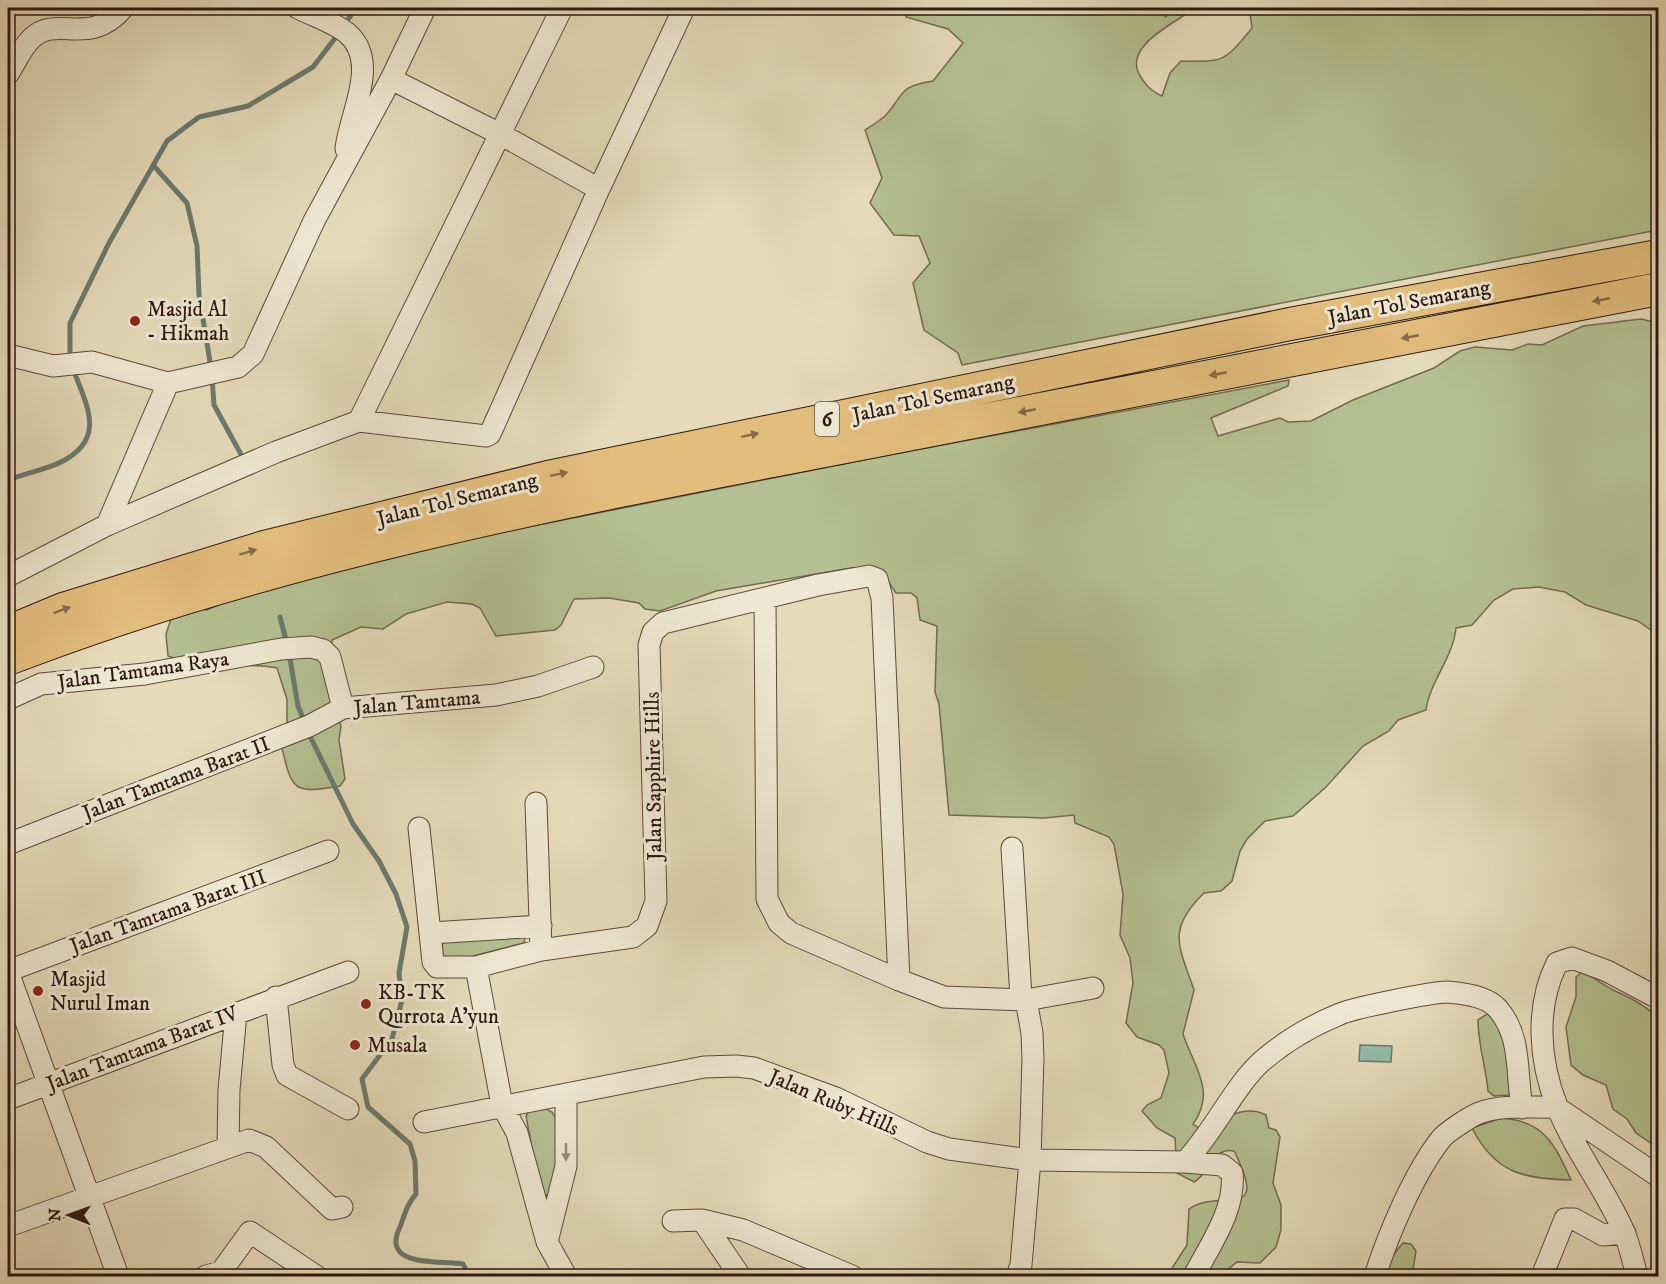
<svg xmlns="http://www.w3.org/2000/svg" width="1666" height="1284" font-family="'IM FELL DW Pica',serif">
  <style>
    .green { fill: #b4c091; stroke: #706c50; stroke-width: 1.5 }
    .water { fill: #96bbab; stroke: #6c7a6d; stroke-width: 1.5 }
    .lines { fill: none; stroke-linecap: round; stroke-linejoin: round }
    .stream { stroke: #6c7a6d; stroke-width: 5 }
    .minor-casing { stroke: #5b493a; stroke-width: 23 }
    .highway-casing { stroke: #2d1810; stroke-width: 34 }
    .minor { stroke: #eee8d2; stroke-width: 21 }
    .highway { stroke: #e2be7d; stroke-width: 32 }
    .oneway { fill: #886b46 }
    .oneway2 { fill: #978a7b }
    .poi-dot { fill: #8f2418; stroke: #eee8d2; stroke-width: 2 }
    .labels { text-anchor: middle; stroke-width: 6; stroke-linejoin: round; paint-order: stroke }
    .shield { fill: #eee8d2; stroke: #67564a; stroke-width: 1.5 }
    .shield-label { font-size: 20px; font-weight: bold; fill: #2d1810 }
    .street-label { font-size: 21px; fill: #2d1810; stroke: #eee8d2 }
    .poi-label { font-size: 21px; fill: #2d1810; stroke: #eee8d2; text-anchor: start }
  </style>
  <rect width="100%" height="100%" fill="#e5dbba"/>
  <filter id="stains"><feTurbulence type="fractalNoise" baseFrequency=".00333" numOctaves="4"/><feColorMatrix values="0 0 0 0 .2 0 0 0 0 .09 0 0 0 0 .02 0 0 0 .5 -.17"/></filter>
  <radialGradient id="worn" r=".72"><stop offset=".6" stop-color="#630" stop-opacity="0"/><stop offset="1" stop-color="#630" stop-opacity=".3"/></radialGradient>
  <path class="green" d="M905 8H1153L1166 17 1172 8H1195C1177 22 1124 45 1139 74 1146 86 1150 90 1162 96L1170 73 1181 61C1225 62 1224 62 1252 28L1250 14 1239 8H1658V230L962 365 958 353 924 330 913 283 930 263 919 236 894 235 870 203 882 178 865 130C872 126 879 121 885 116 906 93 897 87 933 81L963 43 948 29 906 17Z
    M1641 319 1658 323V635L1638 621 1586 605 1565 592 1539 587 1513 589 1494 600 1472 625 1456 628C1453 658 1430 681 1426 710L1398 720 1389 731 1363 746 1326 787 1293 816 1265 821 1247 839 1240 851 1232 881 1221 891 1204 893C1166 930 1179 946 1194 990L1183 1034C1193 1065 1217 1091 1193 1124L1200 1129C1222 1121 1243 1103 1266 1115L1269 1128 1276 1130 1280 1137 1273 1183 1281 1205V1230L1276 1247 1260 1263 1237 1262 1220 1276H1167L1187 1245 1189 1209C1220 1187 1271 1224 1234 1151 1214 1146 1210 1173 1194 1182L1177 1173 1175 1138 1157 1128 1142 1111 1147 1105 1161 1098 1169 1073 1164 1050 1159 1045 1137 1037 1126 1023 1133 983 1130 958 1120 935 1123 894 1114 844 1109 837 1075 823 1074 815 1044 818 949 815 939 704 935 692 937 626 920 620 917 598 911 593H896L885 577 873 569 851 568 716 591 660 611 645 609 639 603 609 598 574 599 561 625 555 630 496 636 480 608 472 604 447 602 406 614 383 629 361 627 332 640 328 675 341 726 339 740 345 779 340 786C292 794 292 791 281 744L287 739V699L277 668C244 662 197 668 168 656L166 634 171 619 200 609 207 610 255 589 448 543 868 459 1289 380 1288 386 1211 418 1218 436 1280 418 1288 422 1311 421 1353 400 1434 368 1460 351 1475 347 1512 350 1528 344 1542 345 1583 326Z
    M525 937 524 943 450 962 443 958 442 942Z
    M1582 972C1596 978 1603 985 1615 991 1631 998 1645 1005 1658 1018V1148L1636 1133 1627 1119 1613 1109 1606 1085 1583 1075 1571 1065 1566 1027 1576 997V977Z
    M1487 1014 1494 1017C1503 1039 1516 1071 1509 1095L1494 1096 1488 1091C1486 1067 1478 1045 1478 1020Z
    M542 1107 552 1112 558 1121 555 1185 546 1196 539 1186 526 1116 529 1111Z
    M1501 1118C1544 1121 1554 1143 1571 1180 1523 1179 1495 1173 1472 1128Z
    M1403 1243 1411 1244 1416 1251 1412 1276H1384L1393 1255Z"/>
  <path class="water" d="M1360 1045 1392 1046 1391 1062 1359 1061Z"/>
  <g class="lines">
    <path class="stream" d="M344 25 356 8
      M153 165 187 203 197 246 199 295 211 368
      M70 360V323L109 243 167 141 199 117 248 106 313 67 339 33
      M212 377 214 405 243 458
      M8 480C25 473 45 470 61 462 107 439 87 406 73 369
      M280 617 287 644
      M289 653 298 706 305 723
      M308 732 353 824 379 861 396 894 407 927 399 973 402 1000 392 1039 362 1079 368 1107 410 1144 415 1161 416 1194C407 1204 405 1214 400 1227 380 1268 439 1260 463 1264L469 1276"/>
    <g class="minor-casing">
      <path id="minor" d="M298 8C314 16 333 22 347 33 381 62 349 115 346 149
        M8 74C15 63 22 47 32 38 58 14 89 48 123 8
        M391 79 500 134 599 189
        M8 355 53 366 92 362 168 383
        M359 421 562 8
        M107 525 168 383 238 367 253 354 314 221 391 79 425 8
        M8 576 107 525 276 452 359 421 486 436 490 434 599 189 684 8
        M765 599 767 899 779 923 791 933 899 980 944 997 1026 1000 1032 1033 1033 1058 1030 1160 1021 1265 1017 1276
        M8 699 41 684 145 674 281 649 311 647 323 650 330 657 343 708
        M536 803 541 950
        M419 828 433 962 437 967H476L541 950 633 937 647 926 656 901 649 645 653 632 663 623 818 585 869 576 877 579 882 598 899 980
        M8 844 309 726 343 708 496 695 538 686 593 667
        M1012 848 1021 998
        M431 933 541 926
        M476 967 502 1105 517 1133 547 1242 566 1276
        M8 971 328 851
        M8 972 118 1276
        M276 997 283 1065 287 1075 348 1109
        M1026 1000 1093 988
        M8 1099 348 972
        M1562 1111 1658 1176
        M424 1122 704 1067 736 1066 754 1068 836 1098 927 1142 949 1149 1030 1160 1185 1162 1222 1165 1232 1173C1236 1209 1210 1245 1194 1276
        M228 1147 229 1090 236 1013
        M1185 1162C1213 1133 1235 1085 1262 1061 1284 1042 1313 1025 1340 1014 1353 1008 1433 992 1447 992 1462 993 1487 996 1498 1009 1522 1037 1516 1073 1522 1108
        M673 1221 702 1220
        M8 1226 249 1140 266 1147 332 1209 342 1207
        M548 1238 566 1166V1094
        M206 1276 221 1272 250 1232 316 1276
        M740 1276 702 1220 743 1230 852 1276
        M1375 1276C1388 1235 1414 1173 1441 1139 1445 1133 1471 1116 1479 1113 1502 1104 1532 1108 1557 1107
        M1542 1276 1565 1219H1574L1603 1235 1625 1233
        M1637 1276C1633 1262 1630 1246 1624 1232 1606 1190 1573 1148 1557 1106 1539 1061 1535 1007 1557 963L1572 958 1607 971 1658 998"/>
    </g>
    <g class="highway-casing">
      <path id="highway" d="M8 632 63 609 264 547 548 477 1290 324 1658 256
        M8 659C275 556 559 502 840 448 1113 395 1386 343 1658 289"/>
    </g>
    <use href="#minor" class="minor"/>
    <use href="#highway" class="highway"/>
  </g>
  <defs><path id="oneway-solid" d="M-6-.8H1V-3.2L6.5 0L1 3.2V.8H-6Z" transform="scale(1.5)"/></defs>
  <g class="oneway">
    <use href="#oneway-solid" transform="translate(1601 300) rotate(169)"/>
    <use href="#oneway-solid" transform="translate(1410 337) rotate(169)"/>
    <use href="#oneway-solid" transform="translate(1218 374) rotate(169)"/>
    <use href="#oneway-solid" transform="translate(1027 411) rotate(169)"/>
    <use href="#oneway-solid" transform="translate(750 435) rotate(-12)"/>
    <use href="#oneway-solid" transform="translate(559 474) rotate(-12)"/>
    <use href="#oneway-solid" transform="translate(248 552) rotate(-17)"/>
    <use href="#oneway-solid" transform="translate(62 610) rotate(-20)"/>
  </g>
  <use class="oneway2" href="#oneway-solid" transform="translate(566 1152) rotate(90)"/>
  <g class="poi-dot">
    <circle cx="135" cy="321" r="6"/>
    <circle cx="38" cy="991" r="6"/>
    <circle cx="366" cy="1004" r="6"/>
    <circle cx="355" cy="1045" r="6"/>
  </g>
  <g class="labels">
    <rect class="shield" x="815" y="402" width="24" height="34" rx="4.5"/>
    <g class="shield-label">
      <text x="827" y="426">6</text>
    </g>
    <g class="street-label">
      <text transform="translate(1409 302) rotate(-11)" y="7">Jalan Tol Semarang</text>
      <text transform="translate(933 398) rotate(-12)" y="7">Jalan Tol Semarang</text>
      <text transform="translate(457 499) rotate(-14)" y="7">Jalan Tol Semarang</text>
      <text transform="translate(143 670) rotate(-8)" y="7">Jalan Tamtama Raya</text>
      <text transform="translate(417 702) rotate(-5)" y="7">Jalan Tamtama</text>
      <text transform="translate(653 776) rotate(-91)" y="7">Jalan Sapphire Hills</text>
      <text transform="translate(176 778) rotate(-21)" y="7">Jalan Tamtama Barat II</text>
      <text transform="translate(168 911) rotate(-20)" y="7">Jalan Tamtama Barat III</text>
      <text transform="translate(142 1048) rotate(-21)" y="7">Jalan Tamtama Barat IV</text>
      <text transform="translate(834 1102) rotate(23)" y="7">Jalan Ruby Hills</text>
    </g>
    <g class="poi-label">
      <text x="147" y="316">Masjid Al<tspan x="147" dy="24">- Hikmah</tspan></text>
      <text x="50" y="986">Masjid<tspan x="50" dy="24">Nurul Iman</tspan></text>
      <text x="378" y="999">KB-TK<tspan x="378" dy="24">Qurrota A'yun</tspan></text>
      <text x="367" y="1052">Musala</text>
    </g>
  </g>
  <rect width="1666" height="1284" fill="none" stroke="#e5dbba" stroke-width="30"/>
  <rect x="9" y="9" width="1648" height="1266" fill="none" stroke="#2d1810" stroke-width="3"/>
  <rect x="15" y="15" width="1636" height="1254" fill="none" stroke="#2d1810" stroke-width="1.5"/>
  <g transform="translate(69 1215) rotate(271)" stroke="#eee8d2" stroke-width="4.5" paint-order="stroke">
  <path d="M0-4.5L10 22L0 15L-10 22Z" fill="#2d1810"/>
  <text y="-9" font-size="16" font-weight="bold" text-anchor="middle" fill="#2d1810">N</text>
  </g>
  <rect width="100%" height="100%" filter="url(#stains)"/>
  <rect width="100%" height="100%" fill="url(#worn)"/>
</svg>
